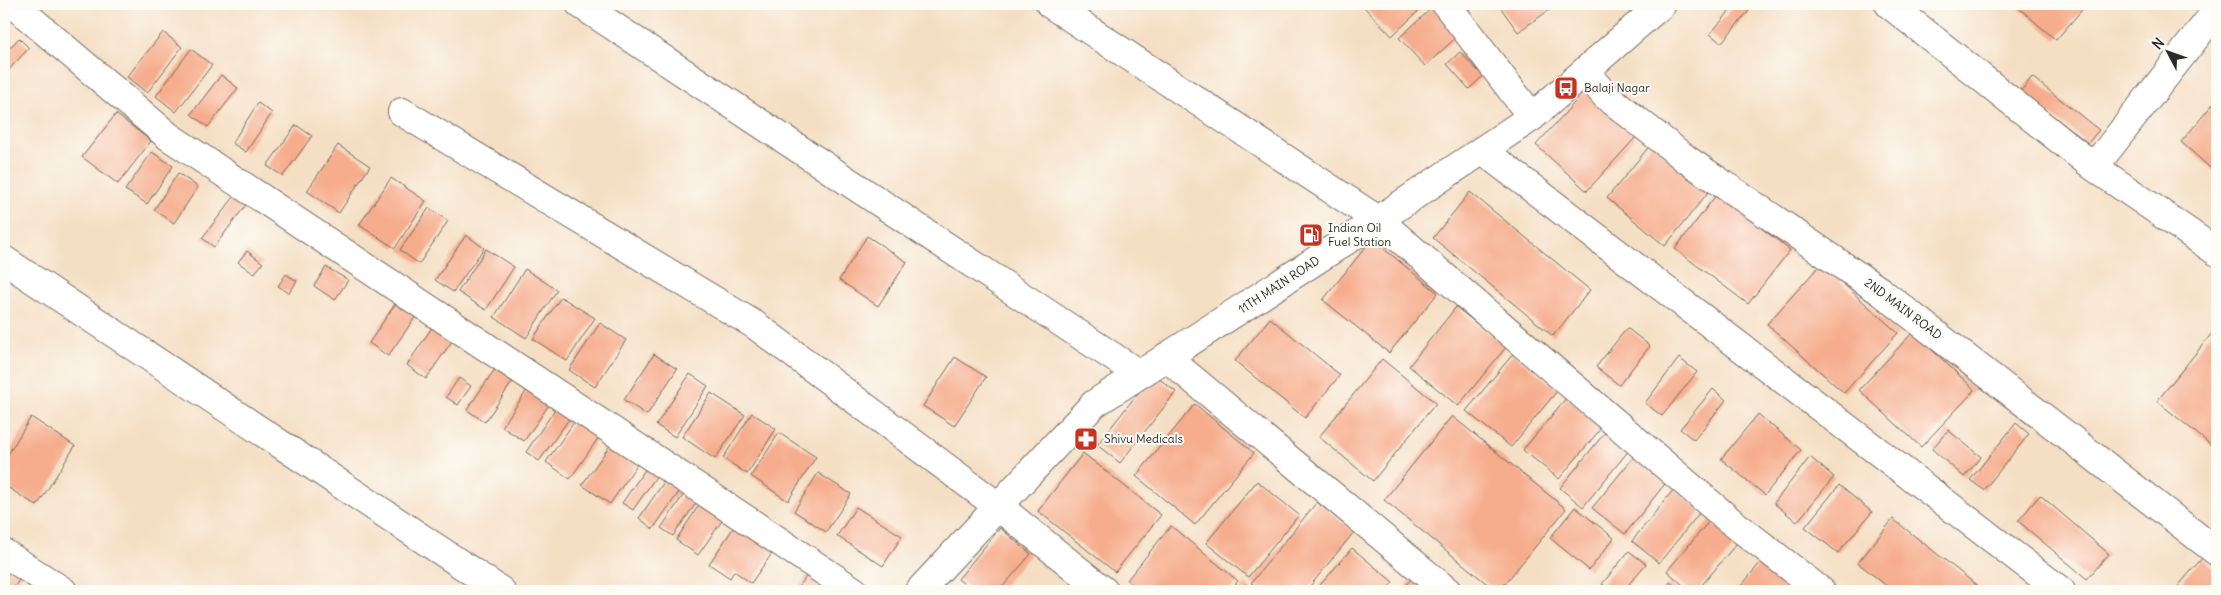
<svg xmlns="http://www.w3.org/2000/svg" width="2221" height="595" font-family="Delius,sans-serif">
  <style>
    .building { fill: #f6ad8d }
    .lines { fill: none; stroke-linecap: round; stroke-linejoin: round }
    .minor-casing { stroke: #726a61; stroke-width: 30 }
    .minor { stroke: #fff; stroke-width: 28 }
    .labels { text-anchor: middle; stroke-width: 4; stroke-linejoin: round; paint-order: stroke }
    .poi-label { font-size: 12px; fill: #2b2b2b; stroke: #fdfcf7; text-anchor: start }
    .street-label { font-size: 12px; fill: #2b2b2b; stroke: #fdfcf7 }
  </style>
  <rect width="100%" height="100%" fill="#fdfcf7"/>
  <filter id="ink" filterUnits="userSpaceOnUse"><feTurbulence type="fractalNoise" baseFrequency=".02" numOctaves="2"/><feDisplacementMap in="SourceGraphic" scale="10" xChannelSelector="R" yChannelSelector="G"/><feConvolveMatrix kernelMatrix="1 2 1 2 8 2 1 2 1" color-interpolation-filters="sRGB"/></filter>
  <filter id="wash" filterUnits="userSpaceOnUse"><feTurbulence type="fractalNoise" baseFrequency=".0096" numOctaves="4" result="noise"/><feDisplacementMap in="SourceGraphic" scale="20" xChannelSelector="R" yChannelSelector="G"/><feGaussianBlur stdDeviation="1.12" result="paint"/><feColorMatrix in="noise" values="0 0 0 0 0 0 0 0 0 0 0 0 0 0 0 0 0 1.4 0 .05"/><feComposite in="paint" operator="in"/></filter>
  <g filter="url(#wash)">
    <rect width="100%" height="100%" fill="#f5dfc4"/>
    <g id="blocks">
      <path class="building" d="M1361 4H1426L1392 36Z
        M1498 4H1558L1518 32Z
        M1736 4H1741L1749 11 1721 43 1710 34Z
        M2014 4H2087L2056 40Z
        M1434 6 1460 34 1425 66 1399 38Z
        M163 32 182 47 147 93 127 77Z
        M19 38 29 48 4 75V54Z
        M191 49 212 65 176 112 156 96Z
        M1460 52 1483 76 1469 89 1447 64Z
        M221 75 238 88 208 127 191 114Z
        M2032 77 2099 130 2088 143 2021 91Z
        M1585 91 1636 137 1587 191 1536 145Z
        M2217 99V174L2181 142Z
        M258 103 272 113 246 152 232 143Z
        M116 114 151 141 118 184 82 157Z
        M296 125 312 136 283 176 267 166Z
        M1652 143 1710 190 1665 246 1607 198Z
        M338 145 370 166 339 213 307 191Z
        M152 152 173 166 147 204 125 190Z
        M178 173 198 187 174 223 154 210Z
        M391 178 426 201 395 248 359 225Z
        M1470 192 1590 290 1553 336 1433 238Z
        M1717 194 1790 250 1748 304 1675 249Z
        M234 197 246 205 214 247 202 238Z
        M429 208 448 221 419 264 400 250Z
        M466 235 484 248 453 292 435 280Z
        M867 236 907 262 878 306 839 280Z
        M1372 239 1438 293 1389 353 1323 300Z
        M486 249 514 267 486 310 458 292Z
        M247 251 263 263 254 274 238 262Z
        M1821 264 1898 333 1844 393 1767 324Z
        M326 267 348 280 335 300 314 286Z
        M525 269 557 290 526 338 494 317Z
        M286 274 297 281 289 293 278 286Z
        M401 295 421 309 388 356 369 343Z
        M561 297 595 318 567 361 533 339Z
        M1456 307 1506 347 1458 406 1409 366Z
        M439 317 459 331 426 379 407 365Z
        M1270 318 1340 375 1305 418 1235 361Z
        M600 323 626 340 595 387 569 370Z
        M2217 327V450L2157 401Z
        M1627 328 1650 346 1619 385 1596 367Z
        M1913 332 1975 390 1921 447 1859 390Z
        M654 354 677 369 647 415 624 400Z
        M1513 354 1558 390 1511 447 1466 411Z
        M955 357 986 377 954 426 923 406Z
        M1679 358 1697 372 1662 416 1645 403Z
        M1382 359 1436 403 1373 481 1319 437Z
        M497 366 515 378 485 422 467 410Z
        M690 374 708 386 675 437 656 425Z
        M1153 374 1176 392 1120 463 1097 445Z
        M459 378 471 386 458 405 446 397Z
        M529 387 551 402 524 441 502 427Z
        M1713 389 1726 400 1694 440 1680 429Z
        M711 393 745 415 715 459 682 437Z
        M1567 397 1603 426 1559 479 1523 450Z
        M560 402 574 412 539 461 526 452Z
        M1195 404 1254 453 1195 525 1136 476Z
        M752 413 776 429 747 474 723 458Z
        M1758 414 1801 450 1765 495 1721 459Z
        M1452 416 1566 509 1499 591H1496L1384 500Z
        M31 417 75 446 37 506 4 485V461Z
        M577 418 601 434 570 479 546 462Z
        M2016 423 2029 434 1984 490 1970 480Z
        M1607 430 1630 449 1583 507 1560 488Z
        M1948 430 1981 457 1964 477 1932 449Z
        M779 433 816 457 788 501 751 476Z
        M613 441 640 460 610 504 582 485Z
        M1083 453 1161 515 1115 572 1038 511Z
        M1636 454 1668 480 1625 534 1592 508Z
        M1810 457 1834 477 1797 522 1774 503Z
        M649 464 660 471 633 510 622 503Z
        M671 472 686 482 653 529 639 518Z
        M818 473 851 494 826 532 794 511Z
        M1257 481 1299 515 1248 577 1206 543Z
        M1839 485 1872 512 1838 553 1805 527Z
        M1674 489 1701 511 1659 563 1632 541Z
        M686 491 698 500 673 536 661 528Z
        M2040 495 2109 554 2087 579 2018 521Z
        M703 499 726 515 698 555 676 540Z
        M1317 502 1354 532 1306 591H1262L1251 583Z
        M856 507 902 536 883 566 837 536Z
        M1575 507 1614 538 1589 570 1550 538Z
        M740 518 778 545 751 583 734 571 730 578 709 564Z
        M1893 519 1979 587 1976 591H1893L1858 563Z
        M1710 520 1737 543 1697 591H1690L1667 571Z
        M1171 526 1238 581 1230 591H1140L1127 580Z
        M1000 528 1031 554 999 591H973L958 579Z
        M1352 548 1393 582 1385 591H1315Z
        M1629 551 1646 564 1623 591H1611L1602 584Z
        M1769 552 1797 575 1784 591H1737Z
        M2202 558 2217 570V591H2174Z
        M4 563 22 575 12 591H4Z
        M810 571 839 591H796Z
        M1411 579 1427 591H1401Z
        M1670 582 1681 591H1663Z
        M1245 584 1254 591H1239Z"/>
    </g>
  </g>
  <g filter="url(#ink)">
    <use href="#blocks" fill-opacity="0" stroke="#726a61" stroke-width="1"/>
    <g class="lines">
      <g class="minor-casing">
        <path id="minor" d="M13 4 168 136 854 591
          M580 4 1139 374
          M1050 4 1378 220 1728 519 1821 591
          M1446 4 1532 117
          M1889 4 2094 167 2217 252
          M1585 72 1605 95 1686 159 1880 291 2217 552
          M402 112 755 325 999 507 1104 591
          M1482 150 2061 591
          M2094 167 2217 10
          M4 260 501 591
          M1166 357 1447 591
          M4 553 63 591
          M919 591 1094 404 1378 220 1532 117 1662 4"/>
      </g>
      <use href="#minor" class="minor"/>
    </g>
  </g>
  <defs>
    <g id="bus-square" transform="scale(1.25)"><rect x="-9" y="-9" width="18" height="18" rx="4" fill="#c8321e" stroke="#fdfcf7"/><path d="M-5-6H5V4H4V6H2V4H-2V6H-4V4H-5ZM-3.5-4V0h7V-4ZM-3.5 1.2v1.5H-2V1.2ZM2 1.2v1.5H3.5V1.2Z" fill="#fff"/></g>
    <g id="fuel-square" transform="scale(1.25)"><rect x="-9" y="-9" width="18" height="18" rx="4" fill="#c8321e" stroke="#fdfcf7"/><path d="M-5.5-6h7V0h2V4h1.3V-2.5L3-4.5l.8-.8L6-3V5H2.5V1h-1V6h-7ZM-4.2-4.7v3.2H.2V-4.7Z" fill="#fff"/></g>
    <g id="pharmacy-square" transform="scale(1.25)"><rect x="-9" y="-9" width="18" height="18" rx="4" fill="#c8321e" stroke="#fdfcf7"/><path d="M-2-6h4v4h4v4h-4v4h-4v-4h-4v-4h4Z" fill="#fff"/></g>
  </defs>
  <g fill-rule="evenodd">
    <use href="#bus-square" x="1566" y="88"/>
    <use href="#fuel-square" x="1311" y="235"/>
    <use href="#pharmacy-square" x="1086" y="439"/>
  </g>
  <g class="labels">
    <g class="poi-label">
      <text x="1584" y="92">Balaji Nagar</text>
      <text x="1328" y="232">Indian Oil<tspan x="1328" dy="14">Fuel Station</tspan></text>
      <text x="1104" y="443">Shivu Medicals</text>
    </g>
    <g class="street-label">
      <text transform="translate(1279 285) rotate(-33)" y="4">11TH MAIN ROAD</text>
      <text transform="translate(1903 309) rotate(37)" y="4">2ND MAIN ROAD</text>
    </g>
  </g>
  <rect width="2221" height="595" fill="none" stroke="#fdfcf7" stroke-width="20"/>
  <g transform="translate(2168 52) rotate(311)" stroke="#fdfcf7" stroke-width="4" paint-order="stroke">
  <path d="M0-4L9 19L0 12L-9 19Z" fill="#2b2b2b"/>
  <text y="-8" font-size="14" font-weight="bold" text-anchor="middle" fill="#2b2b2b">N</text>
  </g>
</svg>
